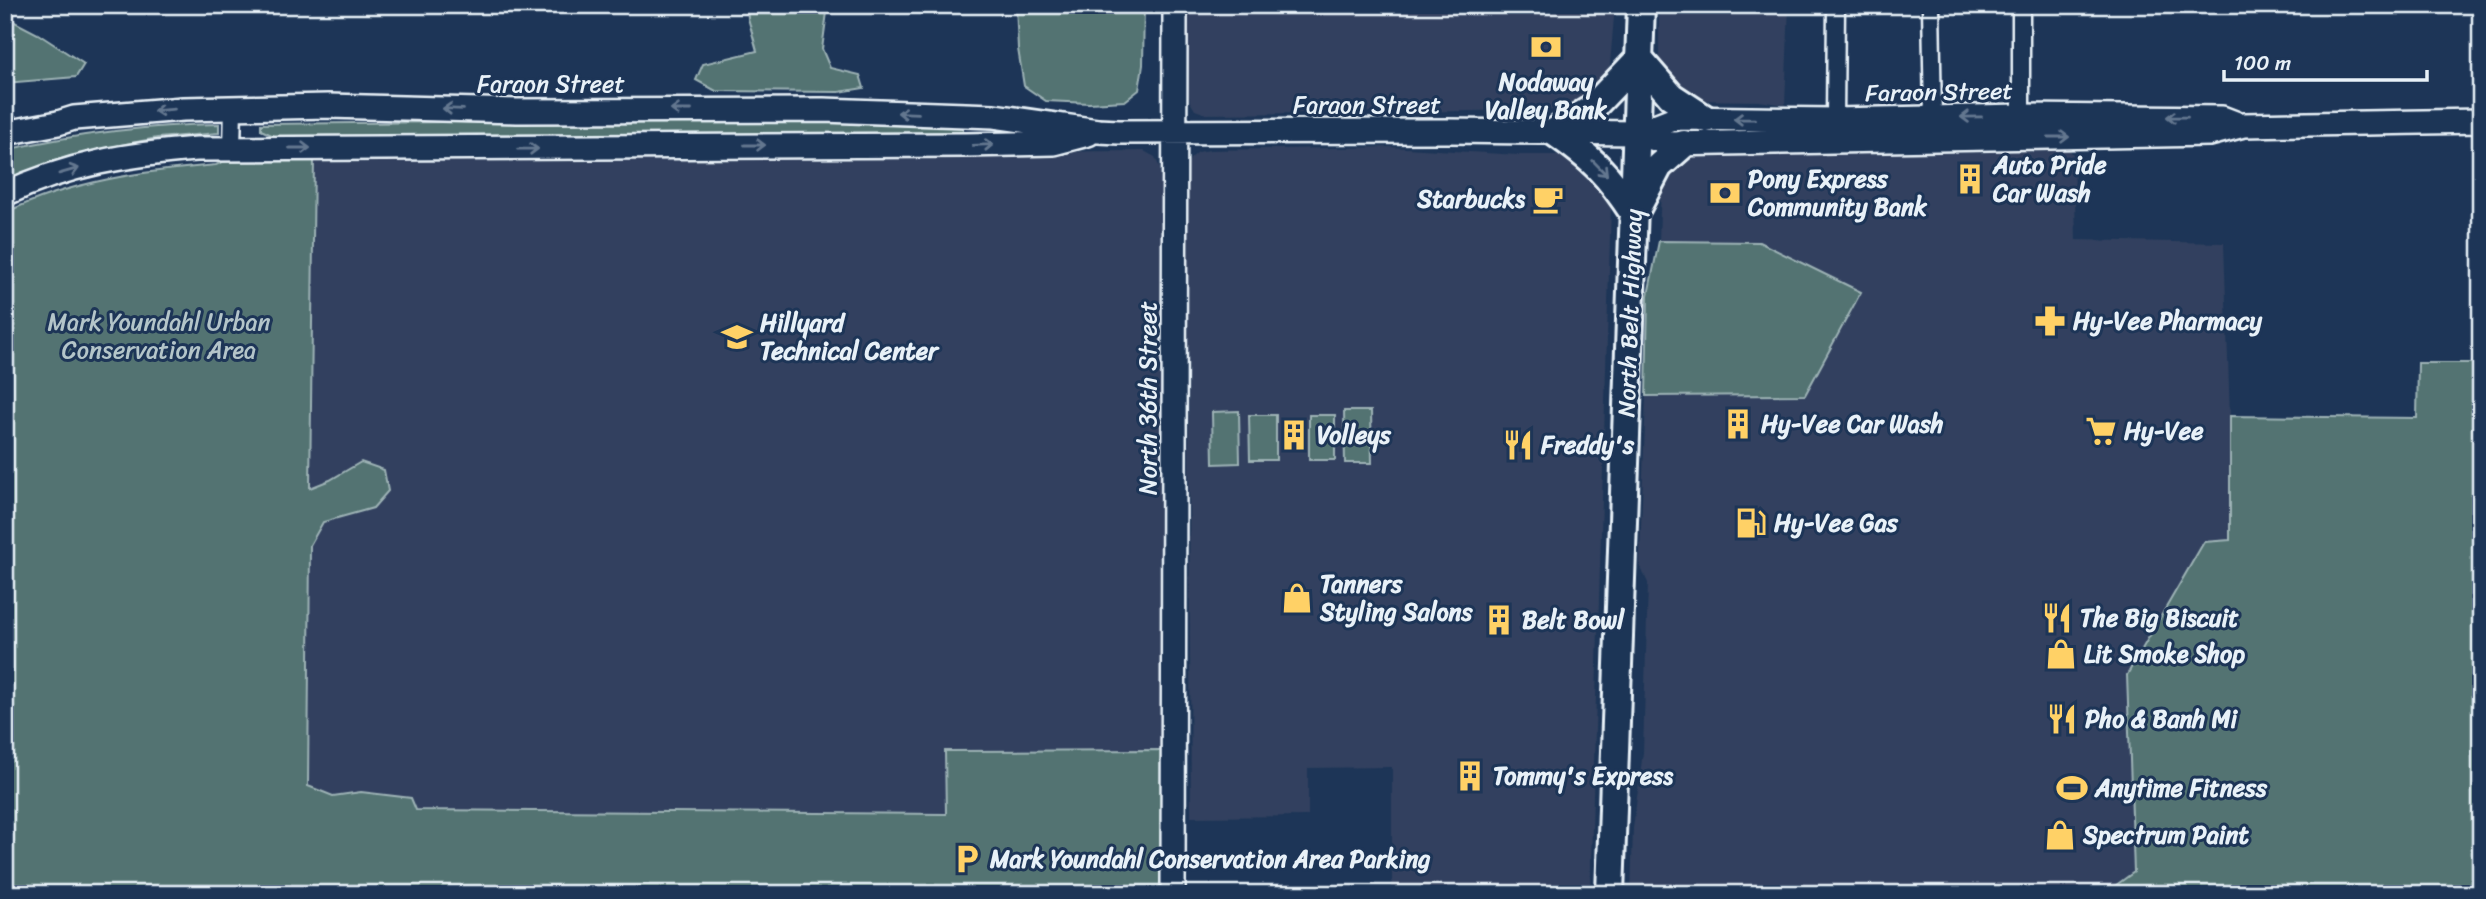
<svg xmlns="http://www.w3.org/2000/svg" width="2486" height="899" font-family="Sriracha,sans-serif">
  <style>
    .built { fill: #31415e }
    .green { fill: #527372; stroke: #9db2b5; stroke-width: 2 }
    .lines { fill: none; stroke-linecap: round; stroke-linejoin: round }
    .minor-casing { stroke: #e8f1f8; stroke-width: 21 }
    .secondary-casing { stroke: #e8f1f8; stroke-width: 28 }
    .primary-casing { stroke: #e8f1f8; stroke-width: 32 }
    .minor { stroke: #1d3557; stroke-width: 16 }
    .secondary { stroke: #1d3557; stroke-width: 23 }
    .primary { stroke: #1d3557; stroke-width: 26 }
    .oneway { stroke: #64778f }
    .labels { text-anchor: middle; stroke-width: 6; stroke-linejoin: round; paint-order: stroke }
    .poi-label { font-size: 24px; font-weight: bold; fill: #e8f1f8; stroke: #1d3557; text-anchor: start }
    .street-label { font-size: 24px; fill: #e8f1f8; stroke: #1d3557 }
    .park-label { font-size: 24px; fill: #b4c5c9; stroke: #1d3557 }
  </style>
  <rect width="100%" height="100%" fill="#1d3557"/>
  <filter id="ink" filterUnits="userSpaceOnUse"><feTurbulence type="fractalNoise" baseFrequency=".0143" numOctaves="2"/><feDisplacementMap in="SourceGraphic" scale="14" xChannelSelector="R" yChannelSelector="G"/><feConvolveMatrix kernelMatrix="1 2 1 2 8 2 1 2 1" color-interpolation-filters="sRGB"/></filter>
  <g filter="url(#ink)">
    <path class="built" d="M1186 5H1615L1610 65 1605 83 1597 94 1565 110 1206 114 1195 110 1190 102 1188 90Z
      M1659 5H1789L1785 105 1759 101 1691 100 1665 76 1659 60Z
      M1390 147 1518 155H1560L1574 158 1604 187 1611 206 1590 894H1392V767L1308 768V816L1191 817 1187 166 1190 159 1198 152 1210 150Z
      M2058 147 2069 149 2074 156 2076 240 2224 243 2230 416V540L2127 675 2134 872 2104 894H1631L1633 828 1643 752 1648 583 1640 566V553L1646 396 1805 395 1759 242 1659 241 1661 182 1682 149Z
      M1144 151 1155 157 1160 168 1161 186 1162 750 946 751V814L307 809 314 158 607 154Z"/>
    <path class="green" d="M747 5H828L822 49 830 68 860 75 864 88 839 92 716 91 696 80 703 64 757 51 748 18Z
      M1016 5H1144L1143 65 1139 90 1125 101 1089 103 1046 101 1024 86 1018 49Z
      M5 17 38 34 84 64 76 77 5 83Z
      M727 119 963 122V137L291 138 276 137 261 130V124Z
      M219 124V133L157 138 111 147 89 158 5 184V150C76 134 147 125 219 124Z
      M314 158 310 488 330 480 361 462 384 470 388 491 373 508 323 522 310 545 308 786 333 796 361 792 411 798 416 810 946 814 945 751 1162 750 1163 894H5V213C70 181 144 171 216 165L229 159Z
      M1659 241 1759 242 1861 292 1805 395 1646 396 1648 295Z
      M2418 363H2481V894H2104L2134 872 2127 675 2204 542 2230 540V416L2417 418Z
      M1239 411 1240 463 1213 464 1212 412Z
      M1344 411H1371L1372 463H1345Z
      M1249 415H1276V460H1250Z
      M1335 415V460H1309V415Z"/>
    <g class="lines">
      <g class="minor-casing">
        <path id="minor" d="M1931 5 1933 118
          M2021 5V116
          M1835 120 1836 5
          M232 149 233 107"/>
      </g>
      <g class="secondary-casing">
        <path id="secondary" d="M5 133 58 123 74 118 183 109 328 106 517 111 823 110 994 116 1098 131 1119 132 1447 131 1637 133 1670 144 2210 134 2244 125 2481 121
          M1637 133 1675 118 1835 120 2021 116 2222 118 2235 123
          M5 194C67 164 130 154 197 149L966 145 1054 143 1088 134
          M1173 894 1175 5"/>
      </g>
      <g class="primary-casing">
        <path id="primary" d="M1638 206 1659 166 1684 144
          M1634 214C1608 174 1593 159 1554 132L1591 109 1639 59 1671 96 1706 119
          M1610 894 1641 5"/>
      </g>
      <use href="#minor" class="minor"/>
      <use href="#secondary" class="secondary"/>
      <use href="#primary" class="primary"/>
    </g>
    <defs><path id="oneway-shaft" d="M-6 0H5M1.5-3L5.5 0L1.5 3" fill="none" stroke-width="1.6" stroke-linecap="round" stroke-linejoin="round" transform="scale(1.75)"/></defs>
    <g class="oneway">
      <use href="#oneway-shaft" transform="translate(453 109) rotate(-178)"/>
      <use href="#oneway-shaft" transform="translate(164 110) rotate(175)"/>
      <use href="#oneway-shaft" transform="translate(681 110) rotate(180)"/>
      <use href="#oneway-shaft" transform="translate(908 113) rotate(-178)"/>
      <use href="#oneway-shaft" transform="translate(1971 117) rotate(179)"/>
      <use href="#oneway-shaft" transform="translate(2177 117) rotate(-179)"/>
      <use href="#oneway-shaft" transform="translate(1744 119) rotate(-179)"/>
      <use href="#oneway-shaft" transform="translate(2059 137)"/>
      <use href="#oneway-shaft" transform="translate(755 145)"/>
      <use href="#oneway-shaft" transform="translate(983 145) rotate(-2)"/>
      <use href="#oneway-shaft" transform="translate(300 148)"/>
      <use href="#oneway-shaft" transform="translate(528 149) rotate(-1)"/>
      <use href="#oneway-shaft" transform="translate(1600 168) rotate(46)"/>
      <use href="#oneway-shaft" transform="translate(69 171) rotate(-16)"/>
    </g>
  </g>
  <defs>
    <g id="bank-bare" transform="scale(2.415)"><path d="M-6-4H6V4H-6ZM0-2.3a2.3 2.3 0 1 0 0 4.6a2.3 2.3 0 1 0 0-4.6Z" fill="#ffd166" stroke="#1d3557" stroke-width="2.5" paint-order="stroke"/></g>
    <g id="building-bare" transform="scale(2.415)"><path d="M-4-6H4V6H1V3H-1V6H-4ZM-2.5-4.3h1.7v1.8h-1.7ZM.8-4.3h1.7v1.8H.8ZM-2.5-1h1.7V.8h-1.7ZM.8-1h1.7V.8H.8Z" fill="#ffd166" stroke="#1d3557" stroke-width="2.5" paint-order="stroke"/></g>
    <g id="cafe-bare" transform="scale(2.415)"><path d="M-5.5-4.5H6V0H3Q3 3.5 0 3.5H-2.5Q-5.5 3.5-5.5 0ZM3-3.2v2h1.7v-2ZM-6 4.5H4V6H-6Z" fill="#ffd166" stroke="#1d3557" stroke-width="2.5" paint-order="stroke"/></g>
    <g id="pharmacy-bare" transform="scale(2.415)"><path d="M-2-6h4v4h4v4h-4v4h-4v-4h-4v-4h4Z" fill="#ffd166" stroke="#1d3557" stroke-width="2.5" paint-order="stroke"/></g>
    <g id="school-bare" transform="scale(2.415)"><path d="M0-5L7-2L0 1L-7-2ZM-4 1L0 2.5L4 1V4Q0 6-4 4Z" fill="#ffd166" stroke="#1d3557" stroke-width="2.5" paint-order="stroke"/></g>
    <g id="supermarket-bare" transform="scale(2.415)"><path d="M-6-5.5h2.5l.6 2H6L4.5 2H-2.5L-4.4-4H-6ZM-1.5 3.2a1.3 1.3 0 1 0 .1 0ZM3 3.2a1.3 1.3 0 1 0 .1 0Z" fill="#ffd166" stroke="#1d3557" stroke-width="2.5" paint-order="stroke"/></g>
    <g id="restaurant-bare" transform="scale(2.415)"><path d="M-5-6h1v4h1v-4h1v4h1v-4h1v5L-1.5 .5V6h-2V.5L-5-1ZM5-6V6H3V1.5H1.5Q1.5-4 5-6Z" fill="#ffd166" stroke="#1d3557" stroke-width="2.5" paint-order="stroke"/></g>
    <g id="fuel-bare" transform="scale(2.415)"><path d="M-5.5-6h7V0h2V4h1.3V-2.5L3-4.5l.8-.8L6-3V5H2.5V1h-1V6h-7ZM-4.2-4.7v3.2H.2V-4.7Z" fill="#ffd166" stroke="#1d3557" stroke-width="2.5" paint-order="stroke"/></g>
    <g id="shop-bare" transform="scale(2.415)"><path d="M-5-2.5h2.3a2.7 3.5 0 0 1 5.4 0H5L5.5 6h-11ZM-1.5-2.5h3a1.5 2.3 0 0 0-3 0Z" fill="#ffd166" stroke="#1d3557" stroke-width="2.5" paint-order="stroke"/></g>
    <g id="stadium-bare" transform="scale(2.415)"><path d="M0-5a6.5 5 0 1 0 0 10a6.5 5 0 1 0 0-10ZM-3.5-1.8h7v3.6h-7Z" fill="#ffd166" stroke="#1d3557" stroke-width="2.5" paint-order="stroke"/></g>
    <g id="parking-bare" transform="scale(2.415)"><path d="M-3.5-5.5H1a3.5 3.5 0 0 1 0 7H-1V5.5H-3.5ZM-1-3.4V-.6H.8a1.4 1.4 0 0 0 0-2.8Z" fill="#ffd166" stroke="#1d3557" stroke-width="2.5" paint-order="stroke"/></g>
  </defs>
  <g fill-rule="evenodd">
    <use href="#bank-bare" x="1546" y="47"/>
    <use href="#building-bare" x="1970" y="179"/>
    <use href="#bank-bare" x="1725" y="193"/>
    <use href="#cafe-bare" x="1548" y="199"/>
    <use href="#pharmacy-bare" x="2050" y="321"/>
    <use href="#school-bare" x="737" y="337"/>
    <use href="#building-bare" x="1738" y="424"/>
    <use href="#supermarket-bare" x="2101" y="431"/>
    <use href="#building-bare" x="1294" y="435"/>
    <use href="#restaurant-bare" x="1518" y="445"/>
    <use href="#fuel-bare" x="1751" y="523"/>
    <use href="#shop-bare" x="1297" y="598"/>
    <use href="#restaurant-bare" x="2057" y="618"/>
    <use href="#building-bare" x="1499" y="620"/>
    <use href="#shop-bare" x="2061" y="654"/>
    <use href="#restaurant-bare" x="2062" y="719"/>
    <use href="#building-bare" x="1470" y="776"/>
    <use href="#stadium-bare" x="2072" y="788"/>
    <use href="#shop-bare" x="2060" y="835"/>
    <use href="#parking-bare" x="967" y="859"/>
  </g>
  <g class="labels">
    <g class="poi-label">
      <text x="1546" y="90" text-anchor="middle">Nodaway<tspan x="1546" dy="28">Valley Bank</tspan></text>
      <text x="1993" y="173">Auto Pride<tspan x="1993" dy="28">Car Wash</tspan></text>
      <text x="1748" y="187">Pony Express<tspan x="1748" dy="28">Community Bank</tspan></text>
      <text x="1525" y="207" text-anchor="end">Starbucks</text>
      <text x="2073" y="329">Hy-Vee Pharmacy</text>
      <text x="760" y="331">Hillyard<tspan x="760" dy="28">Technical Center</tspan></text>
      <text x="1761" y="432">Hy-Vee Car Wash</text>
      <text x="2124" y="439">Hy-Vee</text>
      <text x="1317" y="443">Volleys</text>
      <text x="1541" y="453">Freddy's</text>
      <text x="1774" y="531">Hy-Vee Gas</text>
      <text x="1320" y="592">Tanners<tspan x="1320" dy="28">Styling Salons</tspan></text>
      <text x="2080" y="626">The Big Biscuit</text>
      <text x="1522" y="628">Belt Bowl</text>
      <text x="2084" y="662">Lit Smoke Shop</text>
      <text x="2085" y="727">Pho &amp; Banh Mi</text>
      <text x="1493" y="784">Tommy's Express</text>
      <text x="2095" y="796">Anytime Fitness</text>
      <text x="2083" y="843">Spectrum Paint</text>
      <text x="990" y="867">Mark Youndahl Conservation Area Parking</text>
    </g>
    <g class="street-label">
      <text x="551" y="92">Faraon Street</text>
      <text transform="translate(1939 92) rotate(-1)" y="8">Faraon Street</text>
      <text x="1367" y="113">Faraon Street</text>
      <text transform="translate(1630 313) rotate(-88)" y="8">North Belt Highway</text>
      <text transform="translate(1148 398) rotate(-90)" y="8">North 36th Street</text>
    </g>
    <g class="park-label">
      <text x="159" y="330">Mark Youndahl Urban<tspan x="159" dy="28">Conservation Area</tspan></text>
    </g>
  </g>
  <rect width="2486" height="899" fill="none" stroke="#1d3557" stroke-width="28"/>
  <rect x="14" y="14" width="2458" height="871" fill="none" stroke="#e8f1f8" stroke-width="2.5" filter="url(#ink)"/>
  <path d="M2224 70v10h203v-10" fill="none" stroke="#e8f1f8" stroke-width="3.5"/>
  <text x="2234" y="70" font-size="21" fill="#e8f1f8" stroke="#1d3557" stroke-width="5" paint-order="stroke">100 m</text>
</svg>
